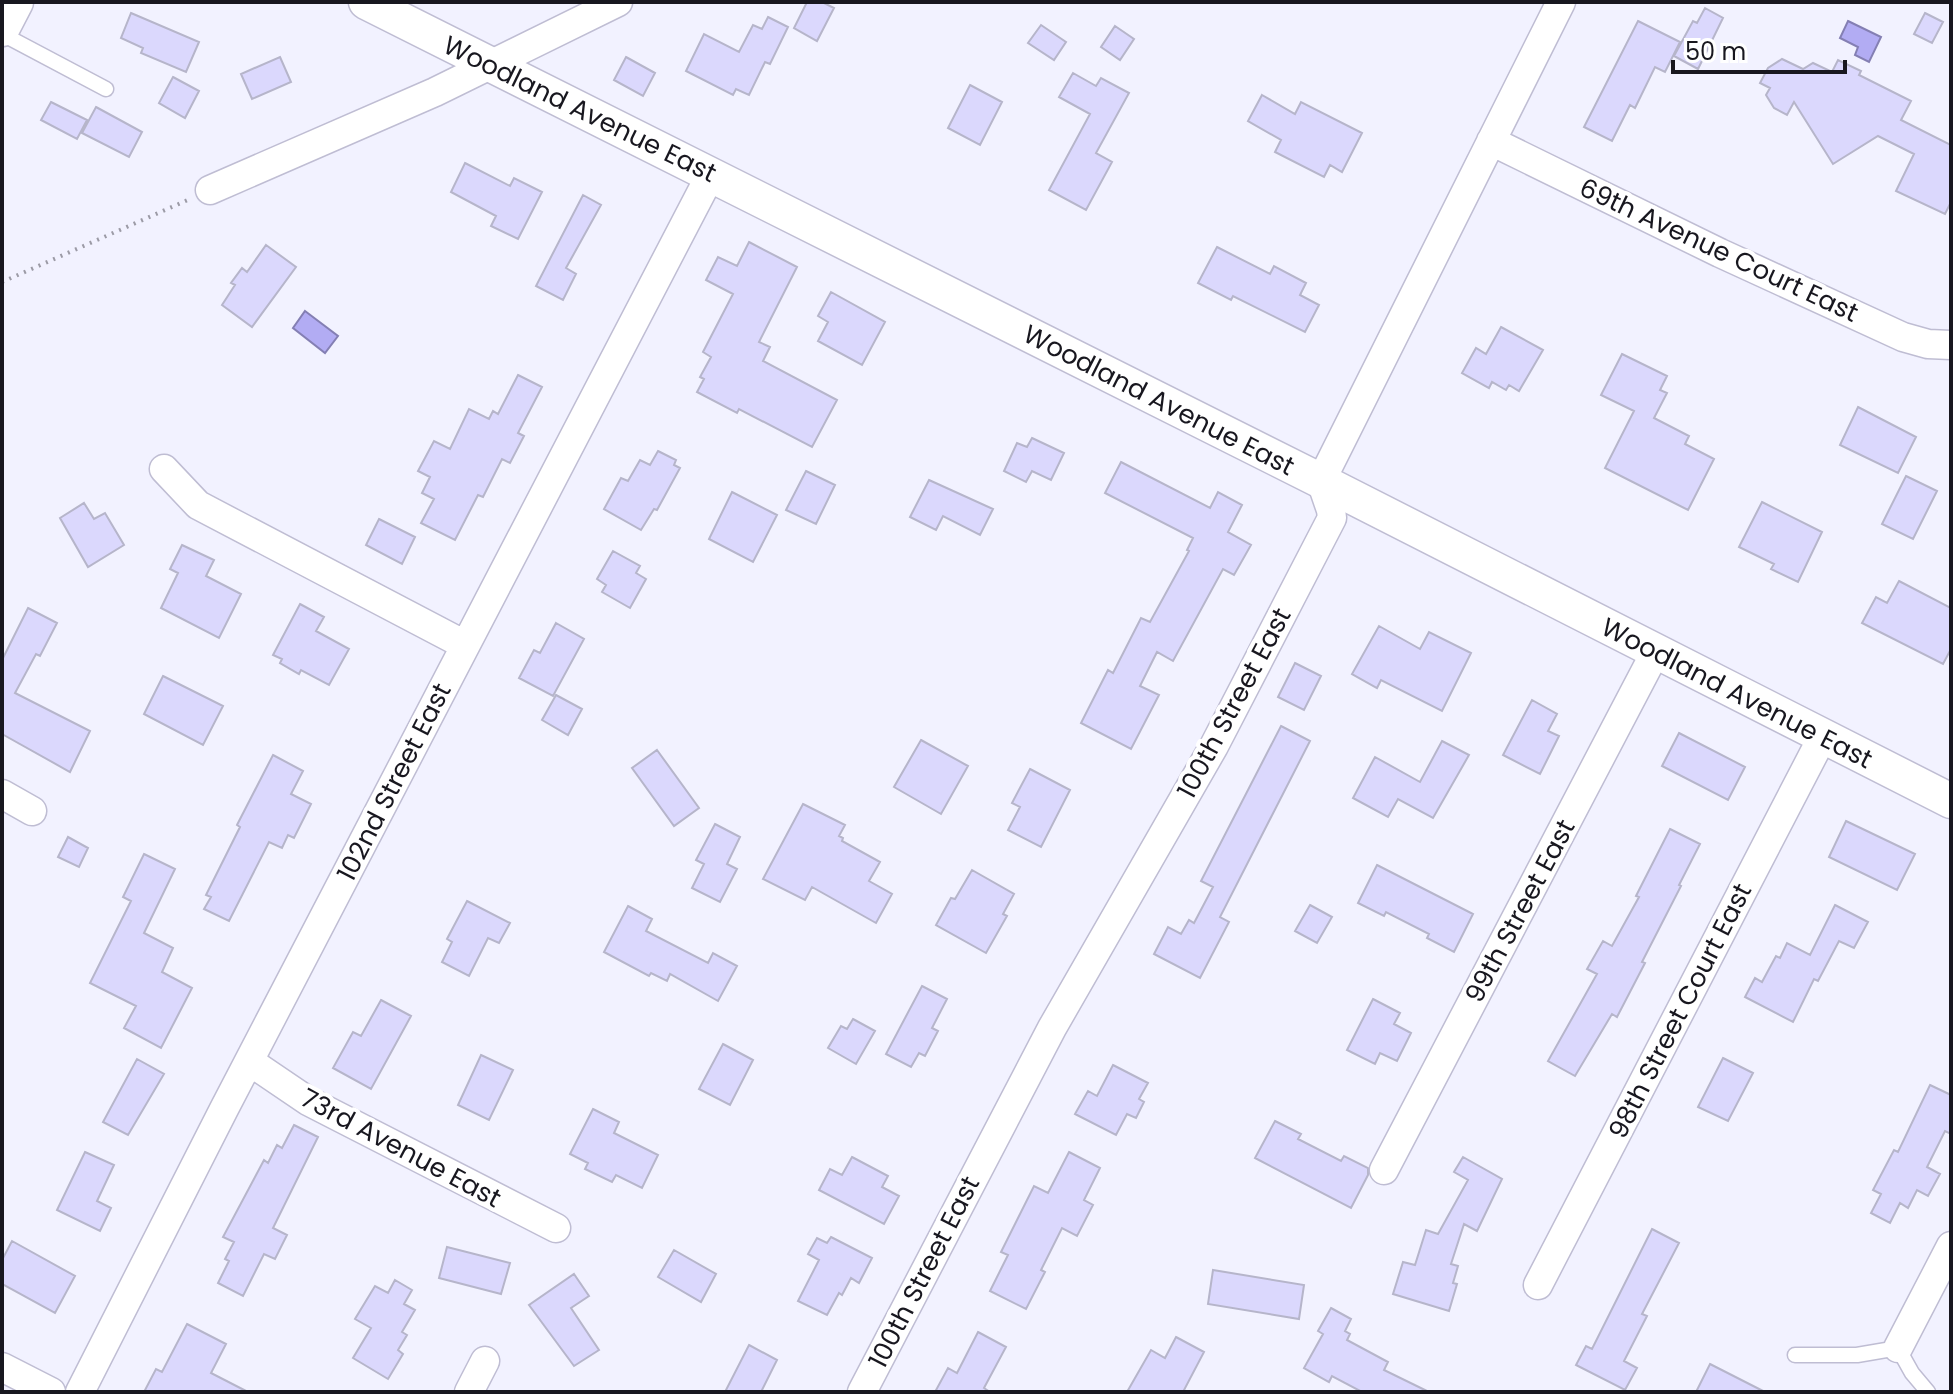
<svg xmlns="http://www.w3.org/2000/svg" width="1953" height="1394" font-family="Poppins,sans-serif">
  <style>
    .water { fill: #b2acf3; stroke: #847fb3; stroke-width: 2 }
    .building { fill: #dbd8fd; stroke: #b6b5ca; stroke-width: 2 }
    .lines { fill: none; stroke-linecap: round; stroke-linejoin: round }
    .service-casing { stroke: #bfbdd3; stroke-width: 17 }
    .minor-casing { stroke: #bfbdd3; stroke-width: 31 }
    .tertiary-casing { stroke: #bfbdd3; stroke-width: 37 }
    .path { stroke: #9c9ba6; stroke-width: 4; stroke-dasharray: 2 6; stroke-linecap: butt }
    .service { stroke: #fff; stroke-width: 14 }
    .minor { stroke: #fff; stroke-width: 28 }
    .tertiary { stroke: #fff; stroke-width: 34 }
    .labels { text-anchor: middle; stroke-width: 8; stroke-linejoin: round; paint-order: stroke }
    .street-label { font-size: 26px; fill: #18171f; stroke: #fff }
  </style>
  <rect width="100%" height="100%" fill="#f2f2ff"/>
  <path class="water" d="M1848 21 1881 37 1869 62 1855 55 1858 47 1840 38Z
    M305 311 338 336 325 353 293 328Z"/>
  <path class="building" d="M807 2H822L834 8 817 41 794 28Z
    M1705 8 1723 18 1698 69 1674 56 1693 21 1697 23Z
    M131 13 199 42 186 72 141 53 143 48 121 38Z
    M1925 13 1943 22 1932 43 1914 34Z
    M768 17 788 27 770 64 765 62 749 95 736 89 733 95 686 71 704 34 739 52 753 25 762 29Z
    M1638 21 1680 42 1665 72 1655 67 1635 108 1630 105 1612 141 1584 127Z
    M1041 25 1066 42 1054 60 1028 43Z
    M1115 26 1134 39 1120 60 1101 47Z
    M280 57 291 82 252 99 241 74Z
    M626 57 655 73 643 96 614 80Z
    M1782 59 1803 69 1813 63 1832 72 1838 60 1861 71 1859 75 1911 101 1901 120 1951 145V202L1945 214 1896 191 1914 154 1878 136 1833 164 1794 102 1787 115 1774 108 1766 95 1770 88 1760 83 1768 68Z
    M1073 73 1096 86 1101 78 1129 93 1096 153 1112 162 1086 210 1049 190 1090 114 1059 97Z
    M173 77 199 91 185 118 159 103Z
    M970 85 1002 102 980 145 948 128Z
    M1262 95 1295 114 1301 102 1362 133 1342 172 1330 165 1324 177 1275 152 1281 140 1248 121Z
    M51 102 87 120 77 139 41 120Z
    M96 107 142 132 129 157 82 133Z
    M465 163 510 186 514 178 542 192 518 239 491 226 496 216 451 192Z
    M583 195 601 205 566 268 576 274 563 300 536 286Z
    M749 242 797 267 759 342 770 347 763 361 837 400 812 447 739 409 737 413 697 392 704 379 700 377 711 357 703 352 733 294 706 280 718 257 737 266Z
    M266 245 296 267 252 327 222 305 235 285 231 283 242 268 247 272Z
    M1217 247 1270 274 1274 266 1306 283 1300 295 1319 305 1305 332 1233 296 1231 300 1198 283Z
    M831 292 885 322 862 365 818 341 828 322 818 316Z
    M1501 327 1543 350 1519 391 1509 385 1506 390 1492 382 1489 388 1462 373 1476 348 1486 354Z
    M1622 354 1667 376 1660 390 1667 393 1654 418 1689 436 1685 444 1714 459 1688 510 1605 468 1634 411 1601 395Z
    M518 375 542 387 518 433 524 436 510 463 502 459 483 497 478 495 455 540 421 523 434 499 422 493 430 477 418 471 434 441 450 449 469 409 489 419 493 411 498 414Z
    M1858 407 1916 437 1898 473 1840 445Z
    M1032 438 1064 453 1051 480 1032 471 1026 482 1004 471 1017 443 1027 447Z
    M658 451 676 460 674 465 680 468 657 510 654 509 641 530 604 509 621 478 628 481 640 460 650 465Z
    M1121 462 1210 508 1218 492 1242 505 1228 532 1251 545 1234 575 1223 569 1173 661 1157 652 1140 686 1159 695 1131 749 1081 723 1108 670 1113 673 1141 618 1150 622 1189 551 1187 550 1193 538 1105 493Z
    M806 471 835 485 816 524 786 510Z
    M1906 476 1937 491 1913 539 1882 524Z
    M929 480 993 509 980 535 943 516 936 530 910 517Z
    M732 492 777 515 753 562 709 539Z
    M1762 502 1822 532 1798 582 1771 569 1774 564 1739 547Z
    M84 503 94 519 105 513 124 545 88 567 60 518Z
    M379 519 415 537 402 564 366 545Z
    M182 545 214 560 206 576 241 594 219 638 161 608 178 573 170 569Z
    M613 551 640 566 636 573 646 579 630 608 602 592 606 585 597 579Z
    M1899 581 1951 608V649L1943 664 1862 623 1876 597 1887 603Z
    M300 604 324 617 316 631 349 649 329 685 301 670 299 674 280 663 282 659 273 655Z
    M28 608 57 623 40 656 36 654 15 693 90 731 70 772 2 734V660Z
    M556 623 584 639 553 696 519 678 534 650 540 653Z
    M1379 626 1420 649 1429 632 1471 653 1442 711 1381 680 1377 688 1352 674Z
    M1295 663 1321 676 1304 710 1278 697Z
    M163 676 223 706 203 745 144 714Z
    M556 695 582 709 568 735 542 720Z
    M1532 700 1557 714 1548 731 1559 736 1540 774 1503 755Z
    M1281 726 1310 741 1220 917 1229 922 1200 978 1154 954 1168 927 1181 934 1189 920 1194 923 1213 887 1201 881Z
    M1679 733 1745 767 1728 800 1662 766Z
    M921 740 968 766 941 814 894 787Z
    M1442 741 1469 755 1433 818 1398 799 1388 817 1353 798 1375 757 1420 782Z
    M657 750 699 808 674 826 632 768Z
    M273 755 303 771 291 794 311 804 294 838 288 835 282 848 269 842 229 921 204 909 211 897 206 895 240 827 237 825Z
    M1030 769 1070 790 1041 847 1008 830 1020 807 1012 803Z
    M803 804 845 825 839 836 843 838 842 841 880 862 869 881 892 894 876 923 812 887 805 900 763 879Z
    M1846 821 1915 854 1897 890 1829 857Z
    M715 824 740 837 727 864 737 869 720 902 692 888 704 864 696 860Z
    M1670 829 1700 844 1679 885 1681 886 1642 962 1645 963 1617 1017 1612 1014 1575 1076 1548 1061 1597 974 1587 969 1603 941 1612 946 1639 897 1636 896Z
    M68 837 88 848 79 867 58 857Z
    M144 854 175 869 144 933 173 948 162 972 192 988 161 1048 124 1028 136 1006 90 983 131 901 123 897Z
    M1377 865 1473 914 1454 952 1427 938 1429 934 1386 912 1384 916 1358 903Z
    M972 870 1014 894 1003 914 1007 916 986 953 936 925 951 898 955 899Z
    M467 901 510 923 499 943 488 938 469 976 442 962 452 942 447 939Z
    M1310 905 1332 917 1317 943 1295 931Z
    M1835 905 1868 922 1854 948 1839 941 1818 981 1814 979 1793 1022 1745 997 1755 978 1762 982 1776 956 1780 958 1787 943 1810 955Z
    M628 906 652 919 646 931 708 963 713 953 737 966 718 1001 670 974 667 981 651 973 649 976 604 952Z
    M922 986 947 999 932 1028 938 1031 925 1056 919 1053 911 1067 886 1054Z
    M1373 999 1400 1013 1394 1024 1411 1033 1397 1061 1380 1053 1375 1064 1347 1050Z
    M381 1000 411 1016 371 1089 333 1068 353 1032 361 1036Z
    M853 1019 875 1031 856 1064 828 1048 841 1026 847 1029Z
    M723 1044 753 1060 730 1105 699 1089Z
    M481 1055 513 1070 489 1120 458 1105Z
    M1723 1058 1753 1073 1728 1121 1698 1107Z
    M137 1059 164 1074 128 1135 103 1122Z
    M1113 1065 1148 1083 1139 1099 1144 1102 1136 1118 1127 1114 1116 1135 1075 1114 1088 1091 1097 1096Z
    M1930 1085 1951 1095V1134L1945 1131 1927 1167 1940 1174 1928 1196 1917 1190 1908 1208 1900 1203 1890 1223 1871 1213 1881 1194 1873 1190 1894 1150 1898 1152Z
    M593 1109 619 1122 614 1133 658 1155 642 1188 616 1175 612 1182 585 1169 588 1163 570 1154Z
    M1275 1121 1301 1134 1298 1139 1341 1161 1344 1156 1368 1168V1175L1351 1208 1255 1158Z
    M294 1125 318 1137 273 1228 287 1235 275 1259 264 1254 243 1296 218 1283 229 1261 225 1259 234 1242 223 1237 264 1160 268 1163 277 1145 282 1148Z
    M85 1152 114 1165 97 1201 111 1208 100 1231 57 1210Z
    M1069 1152 1100 1168 1084 1200 1093 1205 1077 1236 1062 1228 1041 1270 1045 1272 1026 1309 990 1291 1008 1255 1001 1252 1034 1186 1048 1193Z
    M852 1157 888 1176 882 1187 899 1196 884 1224 819 1190 830 1169 842 1175Z
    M1463 1157 1502 1179 1477 1231 1464 1224 1451 1264 1458 1266 1453 1283 1457 1284 1449 1311 1393 1294 1403 1262 1415 1265 1426 1230 1438 1234 1468 1180 1454 1172Z
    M1652 1229 1679 1243 1642 1314 1647 1316 1624 1361 1637 1368 1625 1390 1576 1365 1586 1346 1592 1349Z
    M831 1237 872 1258 859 1283 851 1278 842 1295 839 1293 827 1315 798 1301 819 1260 808 1254 817 1238 827 1243Z
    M12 1241 75 1276 55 1313 2 1284V1260Z
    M447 1247 510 1263 501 1294 439 1278Z
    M674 1250 716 1274 701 1302 658 1277Z
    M1213 1270 1304 1285 1299 1319 1208 1304Z
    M574 1274 589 1296 571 1308 599 1350 574 1366 529 1305Z
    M395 1280 412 1290 404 1304 415 1310 402 1332 407 1335 398 1350 403 1354 388 1379 353 1358 371 1328 355 1319 375 1286 388 1293Z
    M1331 1308 1351 1319 1345 1331 1350 1334 1347 1340 1388 1362 1384 1370 1429 1392H1362L1332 1376 1329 1382 1304 1368 1323 1334 1318 1331Z
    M187 1324 226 1344 211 1373 248 1392H144L156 1369 162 1372Z
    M978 1332 1006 1347 984 1388 990 1392H935L948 1368 957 1373Z
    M1176 1337 1204 1352 1183 1392H1127L1151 1350 1165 1358Z
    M749 1345 777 1360 761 1392H725Z
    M1710 1364 1765 1392H1696Z"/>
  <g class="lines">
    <g class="service-casing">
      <path id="service" d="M2 34 106 89
        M1795 1355H1857L1898 1348 1912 1373 1928 1392"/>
    </g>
    <g class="minor-casing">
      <path id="minor" d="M1491 141 1720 253 1903 337 1928 344 1951 345
        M210 190 435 92 618 2
        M164 469 198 505 465 645
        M2 794 32 811
        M249 1061 308 1101 556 1228
        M1384 1170 1656 651
        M1538 1285 1823 736
        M1898 1348 1951 1246
        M2 1367 51 1392
        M80 1392 224 1109 711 174
        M469 1392 485 1361
        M862 1392 1052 1028 1214 746 1332 518 1331 510 1321 481 1561 2"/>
    </g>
    <g class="tertiary-casing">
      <path id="tertiary" d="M366 2 1321 481 1951 801
        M2 29 16 2"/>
    </g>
    <path class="path" d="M2 282 190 199"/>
    <use href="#service" class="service"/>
    <use href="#minor" class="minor"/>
    <use href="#tertiary" class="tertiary"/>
  </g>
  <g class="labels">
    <g class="street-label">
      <text transform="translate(580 109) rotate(26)" y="9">Woodland Avenue East</text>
      <text transform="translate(1719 250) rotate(25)" y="9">69th Avenue Court East</text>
      <text transform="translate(1159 400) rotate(27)" y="9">Woodland Avenue East</text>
      <text transform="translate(1737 693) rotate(27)" y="9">Woodland Avenue East</text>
      <text transform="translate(1234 703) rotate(-62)" y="9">100th Street East</text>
      <text transform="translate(394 782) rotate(-63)" y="9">102nd Street East</text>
      <text transform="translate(1520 911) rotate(-62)" y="9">99th Street East</text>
      <text transform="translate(1680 1011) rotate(-63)" y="9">98th Street Court East</text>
      <text transform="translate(401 1148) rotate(28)" y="9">73rd Avenue East</text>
      <text transform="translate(924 1272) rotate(-63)" y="9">100th Street East</text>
    </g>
  </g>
  <rect width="1953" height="1394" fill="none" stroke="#18171f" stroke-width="8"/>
  <path d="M1673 60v12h172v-12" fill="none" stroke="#18171f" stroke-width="4"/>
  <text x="1685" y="60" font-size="24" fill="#18171f" stroke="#ffffff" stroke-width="6" paint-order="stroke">50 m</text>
</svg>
